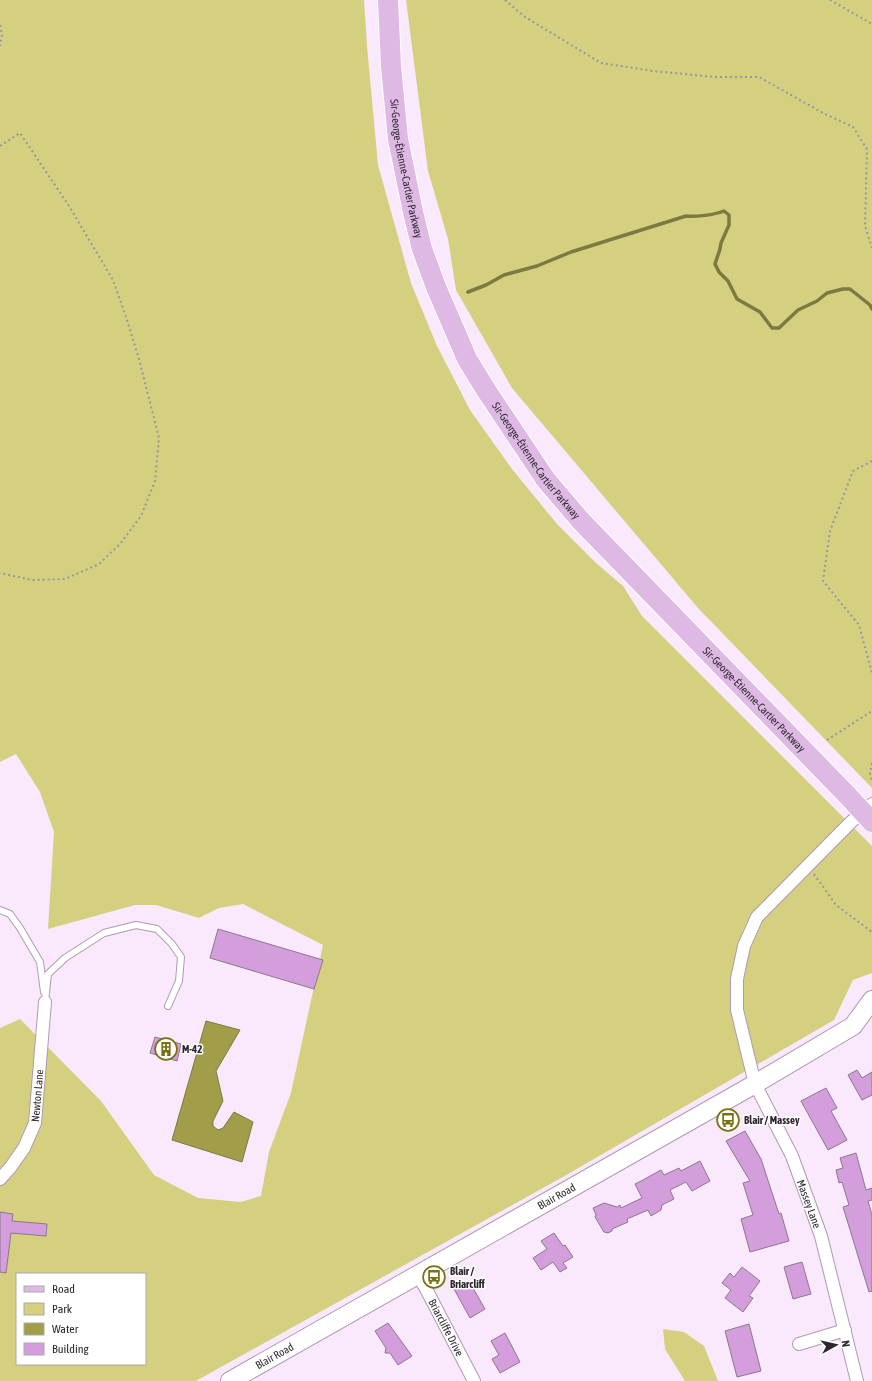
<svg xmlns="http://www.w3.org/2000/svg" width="872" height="1381" font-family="'Asap Condensed',sans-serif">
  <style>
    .green { fill: #d4d080; fill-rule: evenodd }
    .water { fill: #a29d49; stroke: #7f7941 }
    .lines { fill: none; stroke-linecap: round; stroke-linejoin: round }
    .stream { stroke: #7f7941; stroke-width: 3.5 }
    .building { fill: #d49ddc; stroke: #8b788e }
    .lane-casing { stroke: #ae9ab1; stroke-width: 8 }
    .street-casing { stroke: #ae9ab1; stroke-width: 14 }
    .secondary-casing { stroke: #ae9ab1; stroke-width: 20 }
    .primary-casing { stroke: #fff; stroke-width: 22 }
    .path { stroke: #a093a2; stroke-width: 2; stroke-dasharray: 2 3; stroke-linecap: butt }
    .lane { stroke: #fff; stroke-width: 6 }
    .street { stroke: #fff; stroke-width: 12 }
    .secondary { stroke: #fff; stroke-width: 18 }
    .primary { stroke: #ddb9e3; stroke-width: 20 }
    .primary-bridge-casing { stroke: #fff; stroke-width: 22; stroke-linecap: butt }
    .primary-bridge { stroke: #ddb9e3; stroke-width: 20 }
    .labels { text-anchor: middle; stroke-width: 3; stroke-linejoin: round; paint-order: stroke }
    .street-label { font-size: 11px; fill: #2e262f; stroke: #fff }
    .poi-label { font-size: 11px; font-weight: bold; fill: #2e262f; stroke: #fff; text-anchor: start }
  </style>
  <rect width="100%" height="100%" fill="#fae9fc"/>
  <path class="green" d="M0 0H364L367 46 378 165 411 283 437 346 470 410 512 469 557 524 596 563 623 586 642 616 872 846V973L853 980 834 1020 568 1174 196 1381H0V1028L20 1019 101 1101 154 1175 198 1198 241 1202 261 1196 269 1152 291 1093 323 945 243 904 219 908 199 918 156 905H135L48 929 54 832 40 792 16 754 0 762ZM17 1274H145V1364H17Z
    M406 0H872V788L698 608 512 388 456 290 448 239 428 171Z
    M663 1329 684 1332 704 1346 718 1381H685L665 1349Z"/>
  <path class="water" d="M206 1021 240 1030 216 1071 223 1101 213 1121V1126L218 1130 223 1128 234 1112 253 1122 242 1162 172 1140Z"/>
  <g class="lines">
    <path class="stream" d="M468 292 486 285 504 275 537 266 571 252 686 216C696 217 714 215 724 211L729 215V225L721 243 720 249 715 264 719 272 728 281 737 299 760 312 772 328H779L798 310 817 301 827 293 843 289H850L870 305 872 309"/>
  </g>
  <path class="building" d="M218 929 323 960 314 989 210 958Z
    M155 1037 181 1044 177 1061 150 1053Z
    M857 1070 862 1078 872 1072V1095L862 1100 848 1075Z
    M826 1088 837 1108 831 1111 847 1140 828 1150 801 1101Z
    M745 1131 761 1159 779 1214 781 1213 789 1241 750 1252 741 1219 753 1215 743 1183 750 1181 726 1141Z
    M856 1153 866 1190 872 1188V1200L868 1201 872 1215V1291L869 1292 843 1207 849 1205 842 1182 839 1183 836 1170 843 1168 840 1158Z
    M700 1161 710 1181 692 1191 686 1182 670 1190 674 1199 662 1205 661 1210 651 1216 648 1210 627 1219 628 1222 612 1229V1231L608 1233 604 1232 595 1217 596 1215 593 1208 604 1203 617 1207 620 1205 621 1208 642 1198 635 1184 641 1181 661 1170 664 1175 679 1168 681 1171Z
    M0 1212 13 1214 12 1221 47 1224 46 1236 11 1233 6 1273 0 1272Z
    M554 1233 563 1246 565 1245 573 1257 563 1263 567 1268 560 1272 553 1262 541 1270 533 1258 547 1249 541 1241Z
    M802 1262 811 1294 793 1299 784 1267Z
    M742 1267 760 1281 749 1296 753 1298 743 1312 725 1298 731 1290 722 1283 730 1273 734 1277Z
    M469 1281 485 1309 470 1318 454 1289Z
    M388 1323 412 1356 398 1365 390 1353H385L386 1348 375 1331Z
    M749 1324 761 1371 737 1377 725 1331Z
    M505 1333 520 1362 500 1373 492 1359 499 1355 491 1341Z"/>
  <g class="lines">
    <g class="lane-casing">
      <path id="lane" d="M0 910 10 914 20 928 40 962 44 992
        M45 1002 48 974 65 958 104 933 136 925 157 929 172 944 181 957 179 981 168 1006"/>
    </g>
    <g class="street-casing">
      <g id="street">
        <path id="s1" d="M0 1179 10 1168 24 1148 35 1123 45 1002"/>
        <path id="s2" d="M417 1275 425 1287 474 1381"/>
        <path d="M799 1344 845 1330"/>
        <path d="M857 1381 821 1236 792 1156 755 1084 737 1010V979L744 946 757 917 851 822 872 804"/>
      </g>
    </g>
    <g class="secondary-casing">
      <g id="secondary">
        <path id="s3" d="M230 1381 755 1084 853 1026 872 1000"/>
      </g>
    </g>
    <g class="primary-casing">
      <g id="primary">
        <path id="s4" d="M388 0 391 66 398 139 413 212 422 249 436 287 467 359 486 390 546 480 581 521 848 796"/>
      </g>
    </g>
    <path class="path" d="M505 0 525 17 601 63 653 71 716 77H759L823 113 853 127 867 149 865 226 872 248
      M830 0 872 24
      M0 25 2 35 0 46
      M0 146 20 133 69 206 113 280 127 320 139 359 159 438 155 481 141 516 120 544 99 564 65 579 32 580 0 573
      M872 461 853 471 830 531 823 581 859 625 872 673
      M827 740 872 711
      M872 763 870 773 872 781
      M814 874 836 905 872 932"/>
    <use href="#lane" class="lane"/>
    <use href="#street" class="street"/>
    <use href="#secondary" class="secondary"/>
    <use href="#primary" class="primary"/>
    <g class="primary-bridge-casing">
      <path id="primary-bridge" d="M848 796 872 822"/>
    </g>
    <use href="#primary-bridge" class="primary-bridge"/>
  </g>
  <defs>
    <g id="building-ring" transform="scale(1.15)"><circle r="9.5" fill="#fff" stroke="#777112" stroke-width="1.5"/><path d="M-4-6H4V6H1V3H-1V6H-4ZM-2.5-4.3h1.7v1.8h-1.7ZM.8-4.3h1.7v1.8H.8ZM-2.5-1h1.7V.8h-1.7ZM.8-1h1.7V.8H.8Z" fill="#777112"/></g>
    <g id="bus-ring" transform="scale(1.15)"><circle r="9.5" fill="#fff" stroke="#777112" stroke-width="1.5"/><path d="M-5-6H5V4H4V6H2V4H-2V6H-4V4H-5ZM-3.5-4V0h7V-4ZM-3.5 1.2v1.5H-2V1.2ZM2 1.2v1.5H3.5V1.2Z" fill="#777112"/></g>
  </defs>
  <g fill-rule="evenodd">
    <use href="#building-ring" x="166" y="1049"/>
    <use href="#bus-ring" x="728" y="1120"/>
    <use href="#bus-ring" x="434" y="1277"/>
  </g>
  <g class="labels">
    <g class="street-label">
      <text dy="4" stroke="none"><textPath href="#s4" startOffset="170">Sir-George-Étienne-Cartier Parkway</textPath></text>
      <text dy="4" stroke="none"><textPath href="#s4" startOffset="494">Sir-George-Étienne-Cartier Parkway</textPath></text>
      <text dy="4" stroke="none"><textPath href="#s4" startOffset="818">Sir-George-Étienne-Cartier Parkway</textPath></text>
      <text dy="4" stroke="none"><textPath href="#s1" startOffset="94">Newton Lane</textPath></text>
      <text dy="4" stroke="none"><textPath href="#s3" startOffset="375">Blair Road</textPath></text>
      <text transform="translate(809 1204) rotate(70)" y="4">Massey Lane</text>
      <text dy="4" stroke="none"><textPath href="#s2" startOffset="60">Briarcliffe Drive</textPath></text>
      <text dy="4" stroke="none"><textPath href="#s3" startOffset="51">Blair Road</textPath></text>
    </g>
    <g class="poi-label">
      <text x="182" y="1053">M-42</text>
      <text x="744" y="1124">Blair / Massey</text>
      <text x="450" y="1275">Blair /<tspan x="450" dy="13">Briarcliff</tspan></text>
    </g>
  </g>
  <rect x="16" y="1273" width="130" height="92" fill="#ffffff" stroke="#aba8ac"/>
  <rect x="24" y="1286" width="20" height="6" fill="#ddb9e3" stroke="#aba8ac"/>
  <text x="52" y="1293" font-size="12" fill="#2e262f">Road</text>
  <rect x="24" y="1303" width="20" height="12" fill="#d4d080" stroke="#aba8ac"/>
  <text x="52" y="1313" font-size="12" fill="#2e262f">Park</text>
  <rect x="24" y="1323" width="20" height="12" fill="#a29d49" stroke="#aba8ac"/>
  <text x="52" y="1333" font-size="12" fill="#2e262f">Water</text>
  <rect x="24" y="1343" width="20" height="12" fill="#d49ddc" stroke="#aba8ac"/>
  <text x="52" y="1353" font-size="12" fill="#2e262f">Building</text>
  <g transform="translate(836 1345) rotate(82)" stroke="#ffffff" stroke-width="3" paint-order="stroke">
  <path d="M0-3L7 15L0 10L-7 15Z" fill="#2e262f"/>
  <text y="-6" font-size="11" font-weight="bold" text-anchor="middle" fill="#2e262f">N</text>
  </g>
</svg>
